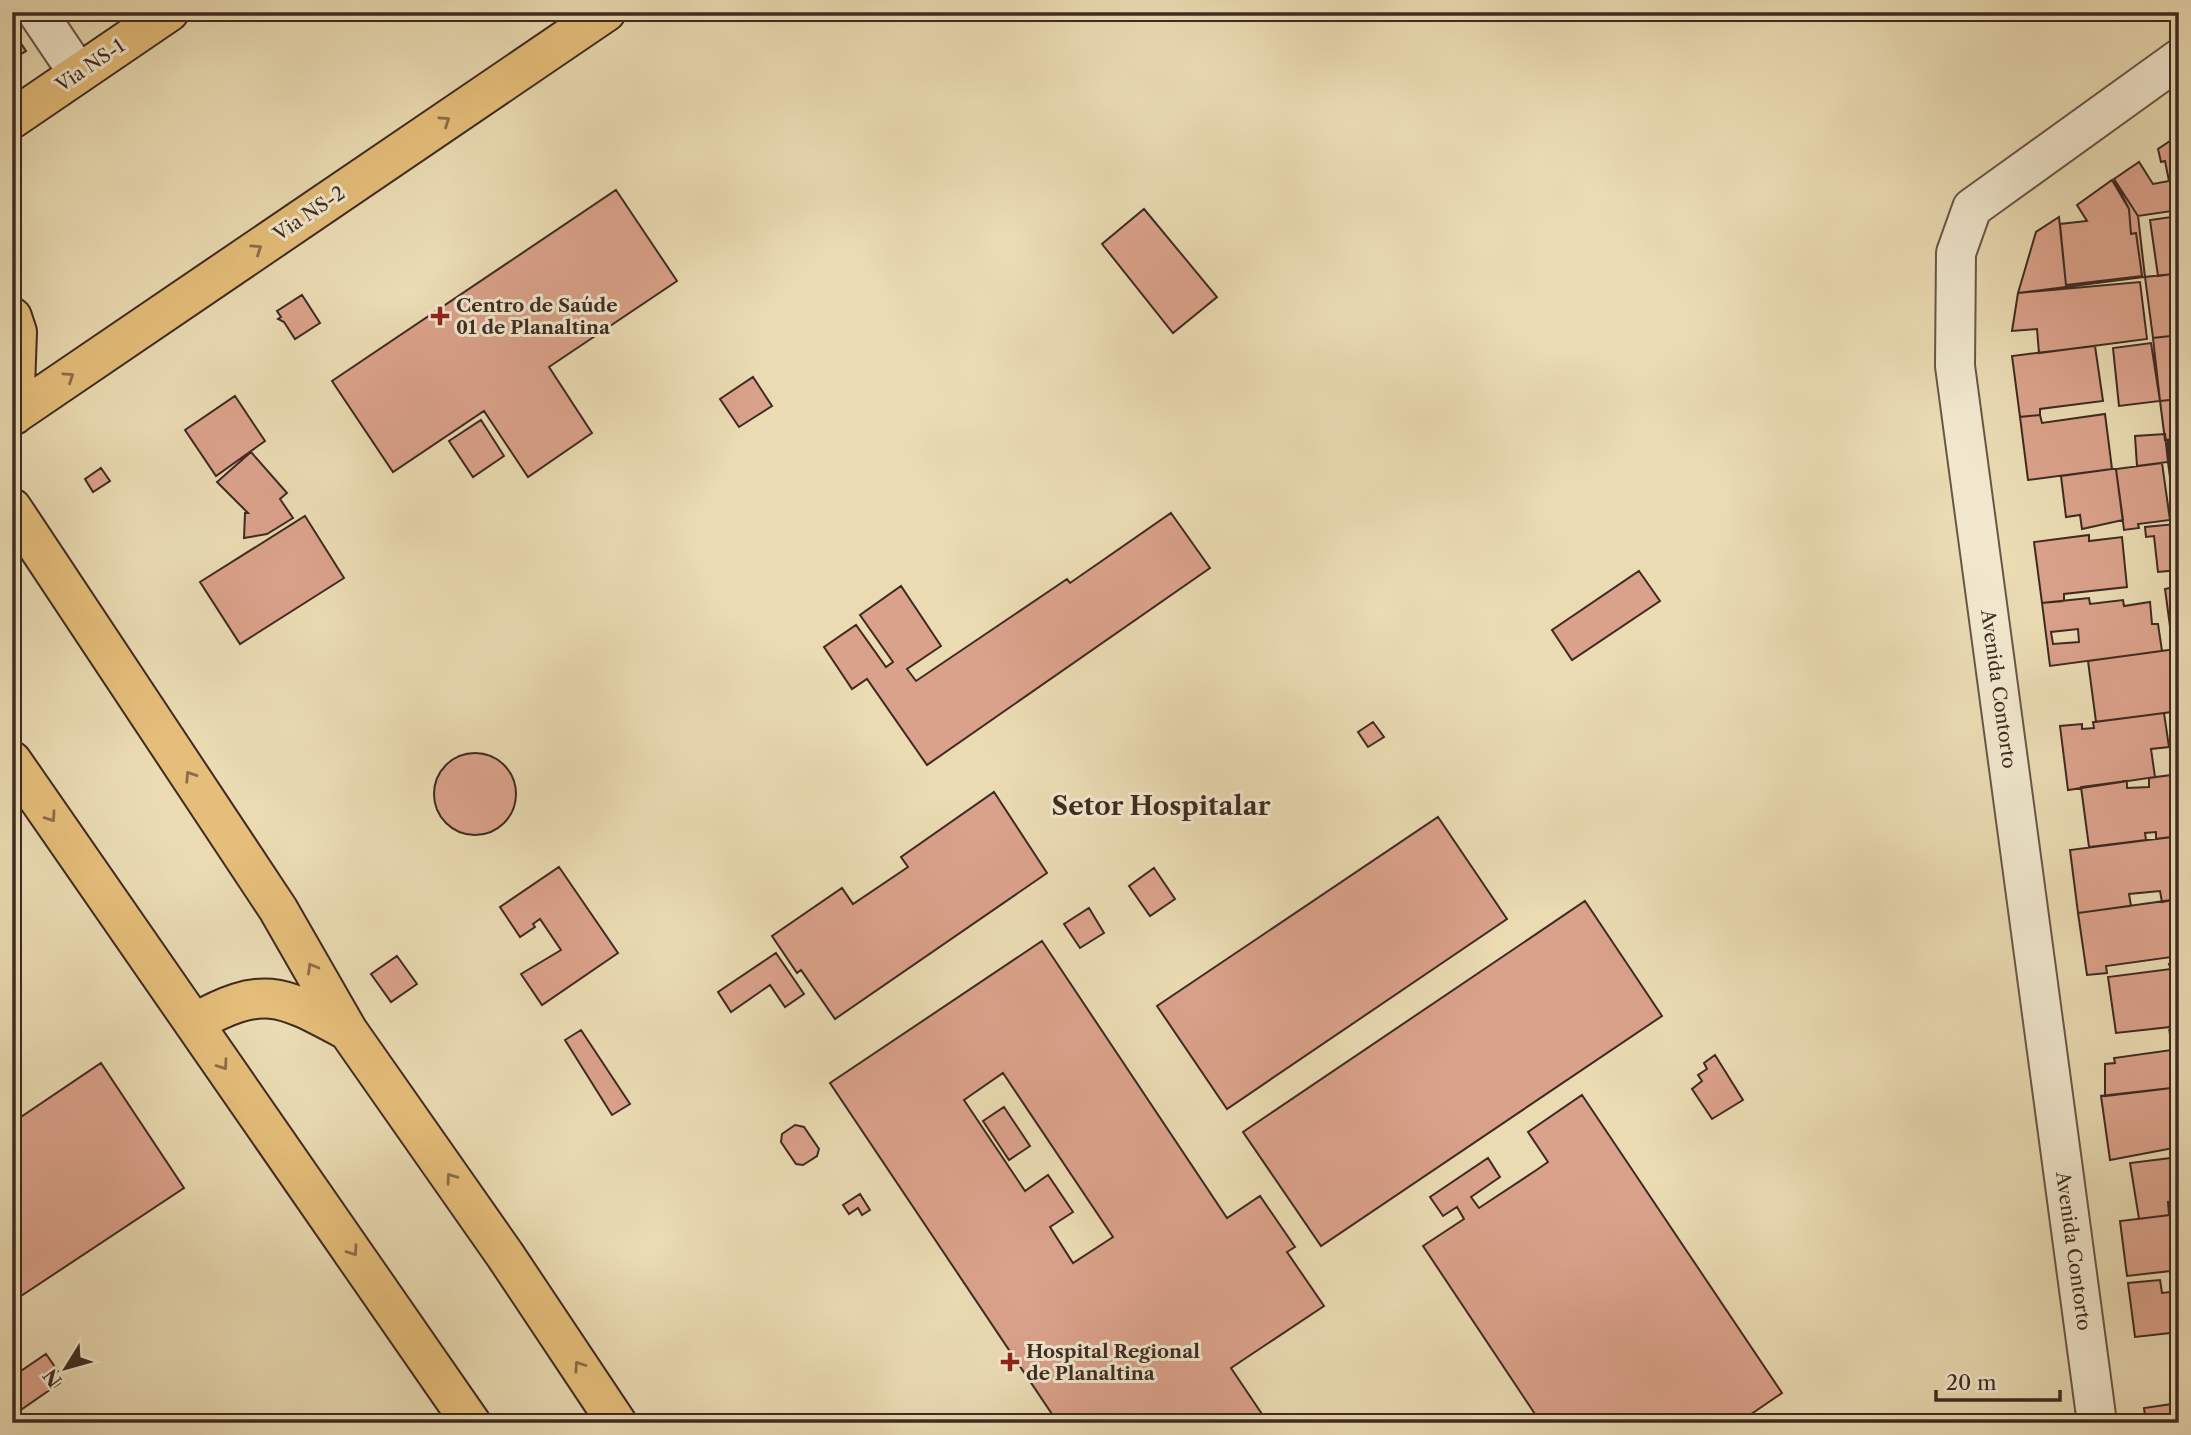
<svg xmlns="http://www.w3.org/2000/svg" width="2191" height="1435" font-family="'Libre Caslon Text',serif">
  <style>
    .building { fill: #dba28b; stroke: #3f2a22; stroke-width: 2; fill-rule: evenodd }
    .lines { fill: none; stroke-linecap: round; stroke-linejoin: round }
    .minor-casing { stroke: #6a5646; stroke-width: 42 }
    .primary-casing { stroke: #3f2a22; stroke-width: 42 }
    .minor { stroke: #f1e8ce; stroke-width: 38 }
    .primary { stroke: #e5be7a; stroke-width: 38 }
    .oneway { stroke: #8a6d4a }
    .poi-dot { fill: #8f2418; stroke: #f1e8ce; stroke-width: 2.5 }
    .labels { text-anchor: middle; stroke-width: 6; stroke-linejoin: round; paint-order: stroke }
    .street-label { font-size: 19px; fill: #3f2a22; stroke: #f1e8ce }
    .poi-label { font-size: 19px; font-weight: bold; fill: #3f2a22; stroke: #f1e8ce; text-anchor: start }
    .district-label { font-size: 26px; font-weight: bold; fill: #3f2a22; stroke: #f1e8ce }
  </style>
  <rect width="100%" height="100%" fill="#eadbb3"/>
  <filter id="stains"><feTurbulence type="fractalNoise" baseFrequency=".00286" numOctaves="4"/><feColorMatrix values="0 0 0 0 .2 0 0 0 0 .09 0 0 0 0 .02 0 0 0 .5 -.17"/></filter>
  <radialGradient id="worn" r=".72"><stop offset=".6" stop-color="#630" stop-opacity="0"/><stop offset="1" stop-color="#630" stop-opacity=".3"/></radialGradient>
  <path class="building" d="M12 30 26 51 12 60Z
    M2179 135V210L2138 216 2114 179 2139 162 2153 184 2169 181 2165 161 2161 162 2158 149Z
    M2114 179 2138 216 2145 277 2018 293 2036 232 2059 217 2066 285 2142 276 2136 233 2131 234 2129 209Z
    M2112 180 2129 209 2131 234 2136 233 2142 276 2066 285 2060 224 2087 221 2077 205Z
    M616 190 677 281 549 367 592 433 528 477 484 411 393 472 332 381Z
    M1144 209 1217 297 1173 333 1102 244Z
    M2179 216V273L2158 276 2150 220Z
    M2172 274 2173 281 2179 280V335L2153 338 2145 277Z
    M2140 282 2147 339 2039 353 2037 329 2012 331 2018 293Z
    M302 295 320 323 295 339 284 322 278 319 281 317 277 311Z
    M2179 335V399L2160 401 2153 338Z
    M2151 343 2160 401 2119 406 2113 348Z
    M2095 346 2103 401 2040 409V415L2020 417 2012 356Z
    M753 377 772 406 739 427 720 399Z
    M235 396 265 441 216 476 185 430Z
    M2179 399V438L2165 440 2160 401Z
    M2105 414 2112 469 2028 480 2020 417 2040 415 2042 423Z
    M481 420 504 456 473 477 449 441Z
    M2165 434 2168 462 2137 466 2135 436Z
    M2179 439V461L2168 462V441Z
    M251 452 287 493 280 499 293 518 267 534 244 538 245 513H248L217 482Z
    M2179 461V524H2176L2168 462Z
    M2162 463 2170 520 2138 524 2139 528 2124 530 2116 469Z
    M101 468 110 481 93 492 85 479Z
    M2112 469H2116L2123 520 2082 529 2080 515 2066 517 2061 476Z
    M1171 513 1210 568 927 765 867 679 852 689 824 647 856 625 886 667 893 662 860 615 901 586 941 646 907 669 916 681 1067 579 1070 583Z
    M305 516 344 578 240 644 200 582Z
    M2176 524 2179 570 2158 572 2154 536 2146 537 2145 527Z
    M2089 535V541L2122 537 2127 587 2064 594V601L2042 603 2034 542Z
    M1639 571 1660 601 1572 660 1552 630Z
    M2174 587H2179V649H2173L2165 589Z
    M2089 598 2090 604 2123 600 2124 606 2150 602 2152 624H2158L2162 651 2050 666 2042 603ZM2078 629 2079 642 2053 644 2051 632Z
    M2176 649 2175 652H2179V711L2096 722 2088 661Z
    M2164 713 2169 747 2151 749 2155 777 2068 790 2060 726 2082 724V729L2094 728 2093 722Z
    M1373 722 1384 737 1368 747 1358 732Z
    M434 794a41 41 0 1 1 82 0a41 41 0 1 1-82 0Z
    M2179 774V836L2156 839V832L2145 833 2146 840 2089 847 2081 787 2127 781V788L2149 787V778Z
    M994 792 1047 873 835 1019 801 970 797 973 772 936 842 888 853 904 908 867 901 857Z
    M1438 817 1507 919 1227 1109 1157 1006Z
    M2179 836V899L2162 902 2160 891 2129 894 2131 906 2078 913 2070 850Z
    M559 867 618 953 542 1005 521 974 561 950 540 919 533 924 535 927 520 937 500 907Z
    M1154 868 1175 899 1150 916 1129 886Z
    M2179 899V956L2106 966 2107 973 2087 975 2078 913Z
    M1585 901 1662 1016 1321 1246 1243 1132Z
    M1089 908 1104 933 1080 948 1064 924Z
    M1042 941 1227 1218 1260 1196 1295 1247 1287 1252 1324 1306 1231 1368 1268 1423H1058L830 1083ZM1003 1073 1113 1237 1073 1263 1050 1227 1073 1212 1048 1175 1025 1191 964 1100Z
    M776 953 804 994 785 1007 770 985 731 1012 718 992Z
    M397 956 417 984 391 1002 371 974Z
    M2179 962V1026L2116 1033 2108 977 2171 969 2169 964Z
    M2179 1026V1087L2105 1096V1064L2115 1063 2114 1058 2172 1050 2169 1027Z
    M581 1030 630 1104 612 1115 565 1040Z
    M1715 1055 1743 1100 1712 1119 1692 1089 1702 1081 1698 1075 1707 1069 1704 1063Z
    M101 1063 184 1188 12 1302V1123Z
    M2179 1087V1147L2110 1160 2101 1096Z
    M1582 1095 1782 1393 1738 1423H1541L1423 1246 1464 1219 1457 1207 1443 1216 1430 1197 1488 1158 1500 1177 1471 1197 1479 1208 1535 1171 1548 1162 1528 1132Z
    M1004 1107 1030 1146 1009 1160 983 1121Z
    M795 1125 804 1127 819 1149 817 1156 803 1165 796 1164 781 1142 782 1134Z
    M2179 1157V1201L2168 1202 2169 1215 2139 1219 2130 1163Z
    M860 1194 870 1210 862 1215 858 1208 849 1214 843 1205Z
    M2179 1214V1270L2127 1276 2120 1221Z
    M2160 1280 2162 1293 2179 1291V1332L2135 1337 2128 1283Z
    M46 1354 64 1380 12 1416V1377Z
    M2179 1403V1423H2146L2144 1408Z"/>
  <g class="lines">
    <g class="minor-casing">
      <path id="minor" d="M37 12 78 73
        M2097 1423 1955 366 1956 253 1972 208 2179 59"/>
    </g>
    <g class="primary-casing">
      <path id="primary" d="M12 119 169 12
        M12 317 17 332 14 415
        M12 416 606 12
        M12 508 278 909 348 1031 505 1255 617 1423
        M12 761 471 1423
        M194 1023C264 984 281 995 348 1031"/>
    </g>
    <use href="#minor" class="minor"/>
    <use href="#primary" class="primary"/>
  </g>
  <defs><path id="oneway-chevron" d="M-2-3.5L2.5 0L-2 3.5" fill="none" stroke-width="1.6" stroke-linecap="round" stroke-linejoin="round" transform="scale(1.75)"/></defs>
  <g class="oneway">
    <use href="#oneway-chevron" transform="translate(445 121) rotate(-34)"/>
    <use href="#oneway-chevron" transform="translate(257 249) rotate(-34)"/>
    <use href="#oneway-chevron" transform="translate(69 377) rotate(-34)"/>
    <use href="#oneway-chevron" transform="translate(190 776) rotate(-123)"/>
    <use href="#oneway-chevron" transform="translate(51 817) rotate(55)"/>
    <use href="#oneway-chevron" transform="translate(312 968) rotate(-120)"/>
    <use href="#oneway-chevron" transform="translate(223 1065) rotate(55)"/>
    <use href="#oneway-chevron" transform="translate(451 1178) rotate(-125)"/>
    <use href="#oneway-chevron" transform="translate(353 1251) rotate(55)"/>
    <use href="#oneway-chevron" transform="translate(579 1366) rotate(-124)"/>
  </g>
  <g class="poi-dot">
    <path d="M436.5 305.5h7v7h7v7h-7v7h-7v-7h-7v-7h7z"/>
    <path d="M1006.5 1351.5h7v7h7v7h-7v7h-7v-7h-7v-7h7z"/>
  </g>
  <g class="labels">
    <g class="street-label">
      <text transform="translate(90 65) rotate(-34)" y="7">Via NS-1</text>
      <text transform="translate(309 213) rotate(-34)" y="7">Via NS-2</text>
      <text transform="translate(1999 689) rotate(82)" y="7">Avenida Contorto</text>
      <text transform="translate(2074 1251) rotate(82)" y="7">Avenida Contorto</text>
    </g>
    <g class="poi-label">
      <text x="456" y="312">Centro de Saúde<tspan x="456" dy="22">01 de Planaltina</tspan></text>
      <text x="1026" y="1358">Hospital Regional<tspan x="1026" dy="22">de Planaltina</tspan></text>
    </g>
    <g class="district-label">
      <text x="1161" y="815">Setor Hospitalar</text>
    </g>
  </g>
  <rect width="2191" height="1435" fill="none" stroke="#eadbb3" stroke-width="42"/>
  <rect x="14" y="14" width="2163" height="1407" fill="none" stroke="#3f2a22" stroke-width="3.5"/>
  <rect x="21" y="21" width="2149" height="1393" fill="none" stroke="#3f2a22" stroke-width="2"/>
  <g transform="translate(66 1368) rotate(233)" stroke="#f1e8ce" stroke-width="5" paint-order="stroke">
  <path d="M0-5L12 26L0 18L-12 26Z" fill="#3f2a22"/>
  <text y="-10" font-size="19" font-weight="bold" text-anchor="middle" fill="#3f2a22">N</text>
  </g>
  <path d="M1936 1390v10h124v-10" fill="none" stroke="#3f2a22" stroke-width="3.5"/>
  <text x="1946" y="1390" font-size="21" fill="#3f2a22" stroke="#f1e8ce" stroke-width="5" paint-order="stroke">20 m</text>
  <rect width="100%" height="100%" filter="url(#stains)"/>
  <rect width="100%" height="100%" fill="url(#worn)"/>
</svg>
